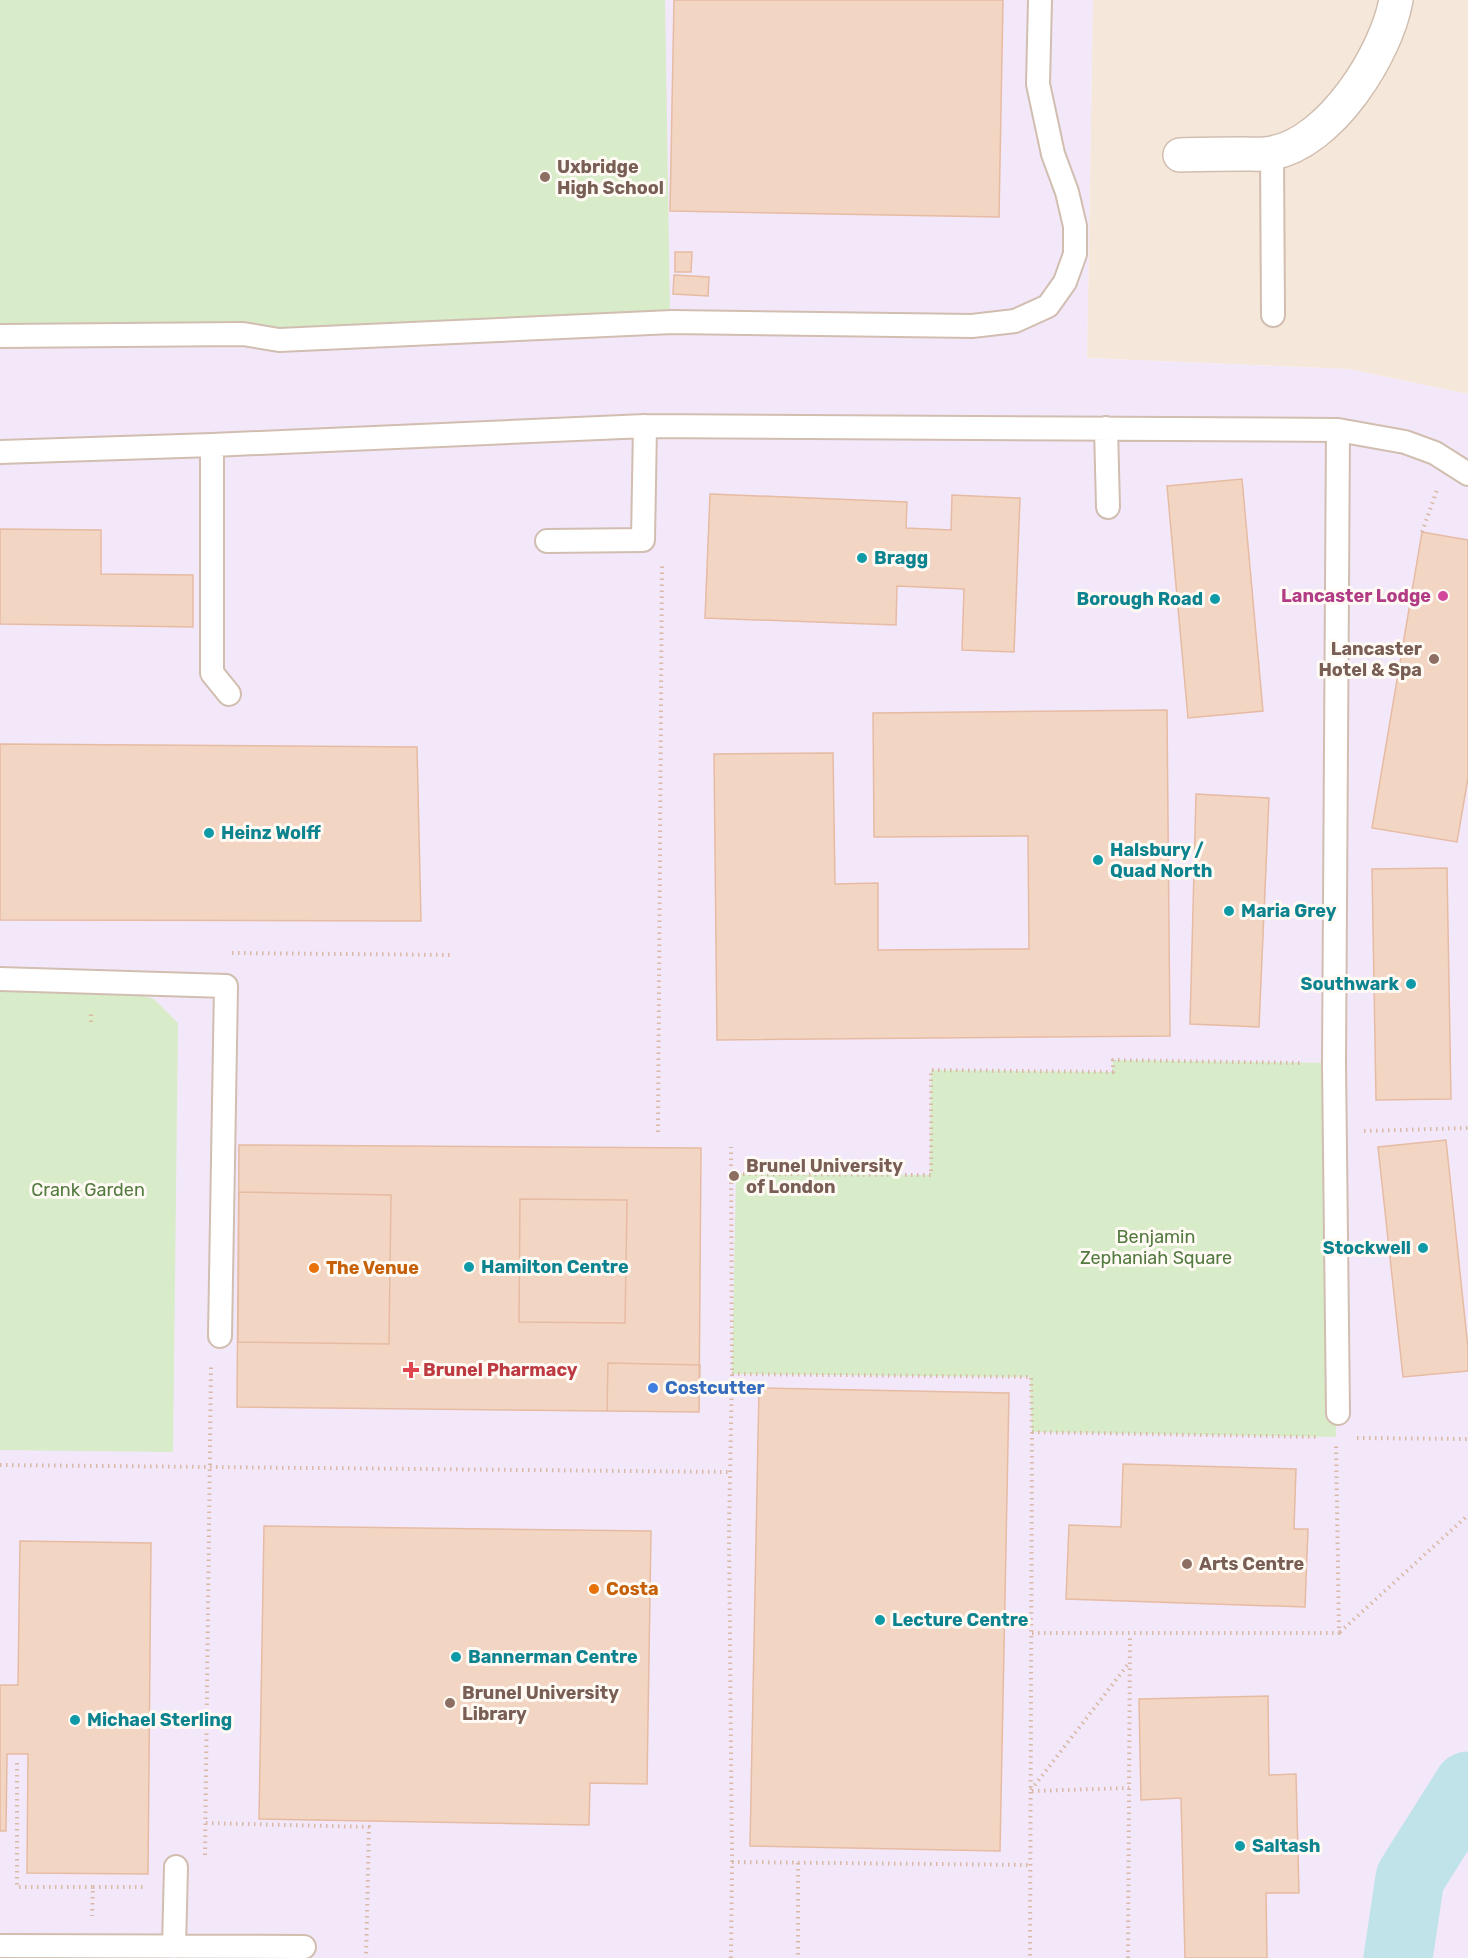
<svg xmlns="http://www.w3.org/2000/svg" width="1468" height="1958" font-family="Rubik,sans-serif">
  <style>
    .residential { fill: #f5e8da }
    .education { fill: #f3e8fa }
    .green { fill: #d8ecc9 }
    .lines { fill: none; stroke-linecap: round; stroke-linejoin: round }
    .river { stroke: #bfe3e8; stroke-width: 69 }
    .building { fill: #f3d5c3; stroke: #e6bba3; stroke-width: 1.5 }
    .lane-casing { stroke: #d1beb0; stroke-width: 26 }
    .street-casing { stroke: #d1beb0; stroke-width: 36 }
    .path { stroke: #d9b8a5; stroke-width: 4; stroke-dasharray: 1.5 4.5; stroke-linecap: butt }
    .lane { stroke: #fff; stroke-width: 22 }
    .street { stroke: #fff; stroke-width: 33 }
    .education-dot { fill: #8d6e63; stroke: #fffaf3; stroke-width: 2 }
    .culture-dot { fill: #0f9aa8; stroke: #fffaf3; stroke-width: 2 }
    .hotel-dot { fill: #d1479c; stroke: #fffaf3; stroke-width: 2 }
    .food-dot { fill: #e8710a; stroke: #fffaf3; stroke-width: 2 }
    .health-dot { fill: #e0444e; stroke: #fffaf3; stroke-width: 2 }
    .shop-dot { fill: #3f7fe0; stroke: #fffaf3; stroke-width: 2 }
    .labels { text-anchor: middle; stroke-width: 6; stroke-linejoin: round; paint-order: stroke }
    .education-label { font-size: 18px; font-weight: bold; fill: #785e54; stroke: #fffaf3; text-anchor: start }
    .culture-label { font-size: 18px; font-weight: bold; fill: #0d838f; stroke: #fffaf3; text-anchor: start }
    .hotel-label { font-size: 18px; font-weight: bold; fill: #b23c85; stroke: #fffaf3; text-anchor: end }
    .park-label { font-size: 18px; fill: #537a41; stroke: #fffaf3 }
    .food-label { font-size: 18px; font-weight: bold; fill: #c56008; stroke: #fffaf3; text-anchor: start }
    .health-label { font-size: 18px; font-weight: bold; fill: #be3a42; stroke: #fffaf3; text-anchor: start }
    .shop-label { font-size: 18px; font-weight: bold; fill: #366cbe; stroke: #fffaf3; text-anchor: start }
  </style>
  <rect width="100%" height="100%" fill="#fdf6ec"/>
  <path class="residential" d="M1093 0H1468V394L1348 369 1087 358Z"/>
  <path class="education" d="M0 0H1093L1087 358 1348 369 1468 394V1958H0Z"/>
  <path class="green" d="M0 0H665L670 312 276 331 0 326Z
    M0 987 127 991 154 999 178 1023 173 1452 0 1450Z
    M1113 1060 1334 1063 1337 1265 1336 1437 1032 1432 1030 1377 732 1374 736 1174 930 1175 931 1070 1112 1072Z"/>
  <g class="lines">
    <path class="river" d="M1398 1958 1410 1878 1468 1786"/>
  </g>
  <path class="building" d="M674 0H1003L999 217 670 211Z
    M675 252H692L691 272H675Z
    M674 275 709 277 708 296 673 294Z
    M1242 479 1263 711 1188 718 1167 486Z
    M710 494 907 502 906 528 951 530 952 495 1020 498 1014 652 962 650 964 589 897 586 896 625 705 618Z
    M0 529 101 530V574L193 575V627L0 624Z
    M1422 532 1468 540V778L1457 842 1372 828Z
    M1167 710 1170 1036 717 1040 714 754 833 753 835 884 878 883V950L1029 949 1028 836 874 837 873 713Z
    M0 744 417 747 421 921 0 920Z
    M1196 794 1269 798 1259 1027 1190 1024Z
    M1447 868 1451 1099 1376 1100 1372 869Z
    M1446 1140 1468 1348V1371L1403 1377 1378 1147Z
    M239 1145 701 1148 699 1412 237 1407Z
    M239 1192 391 1195 389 1344 238 1342Z
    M520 1199 627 1200 625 1323 519 1322Z
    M608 1363 700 1365 699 1412 607 1411Z
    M759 1388 1009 1393 1000 1851 750 1846Z
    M1123 1464 1296 1469 1294 1529H1308L1305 1607 1066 1599 1069 1525 1121 1527Z
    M264 1526 651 1531 647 1784 590 1783 589 1825 259 1819Z
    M20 1541 151 1543 148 1874 27 1873 28 1754H7L6 1831H0V1685H18Z
    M1268 1696 1269 1775 1296 1774 1299 1893H1266L1267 1958H1185L1181 1798 1141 1800 1139 1699Z"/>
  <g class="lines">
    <g class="lane-casing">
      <path id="lane" d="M1272 153 1273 315
        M0 336 243 334 279 340 672 322 972 326 1015 321 1048 306 1065 282 1075 254V226L1067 192 1053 154 1038 84 1040 0
        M1106 428 1108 507
        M1338 430 1334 1063 1338 1413
        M212 445V673L229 694
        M0 452 212 445 645 426 1338 430 1405 442 1435 453 1468 474
        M547 541 643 540 645 426
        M0 979 226 986 220 1336
        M0 1946 304 1947
        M174 1947 176 1867"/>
    </g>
    <g class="street-casing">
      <path id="street" d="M1180 155C1201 154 1223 154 1244 154 1253 154 1263 155 1272 153 1330 143 1386 55 1396 0"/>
    </g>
    <path class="path" d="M1422 532 1437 490
      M232 953 454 955
      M91 1022V1012
      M1364 1131 1468 1128
      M658 1132 662 563
      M731 1174 931 1175V1070L1113 1072V1060L1304 1063
      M732 1374 1031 1377 1032 1432 1030 1958
      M1032 1432 1317 1437
      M1357 1438 1468 1439
      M0 1465 730 1472
      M1340 1632 1468 1515
      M1032 1633H1339L1336 1443
      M17 1763V1887H93L92 1916
      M1031 1790 1129 1663
      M1032 1791 1129 1788
      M206 1823 369 1827 366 1958
      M205 1855 211 1365
      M732 1862 1031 1865
      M798 1863V1958
      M93 1887H146
      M731 1958 732 1862 729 1532 732 1374 731 1147
      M1128 1958 1130 1634"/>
    <use href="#lane" class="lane"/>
    <use href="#street" class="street"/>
  </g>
  <g class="education-dot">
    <circle cx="545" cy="177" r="6"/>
    <circle cx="1434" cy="659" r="6"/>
    <circle cx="734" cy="1176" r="6"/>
    <circle cx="1187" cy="1564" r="6"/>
    <circle cx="450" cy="1703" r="6"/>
  </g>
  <g class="culture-dot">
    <circle cx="862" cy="558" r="6"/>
    <circle cx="1215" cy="599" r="6"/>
    <circle cx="209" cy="833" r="6"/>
    <circle cx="1098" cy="860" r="6"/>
    <circle cx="1229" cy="911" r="6"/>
    <circle cx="1411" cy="984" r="6"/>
    <circle cx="1423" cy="1248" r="6"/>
    <circle cx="469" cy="1267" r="6"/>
    <circle cx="880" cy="1620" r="6"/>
    <circle cx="456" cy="1657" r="6"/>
    <circle cx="75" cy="1720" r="6"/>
    <circle cx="1240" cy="1846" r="6"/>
  </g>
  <circle class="hotel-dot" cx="1443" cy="596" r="6"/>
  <g class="food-dot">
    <circle cx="314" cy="1268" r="6"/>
    <circle cx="594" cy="1589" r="6"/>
  </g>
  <path class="health-dot" d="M408 1361h6v6h6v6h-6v6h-6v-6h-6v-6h6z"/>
  <circle class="shop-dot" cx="653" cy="1388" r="6"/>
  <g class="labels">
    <g class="education-label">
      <text x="557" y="173">Uxbridge<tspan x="557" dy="21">High School</tspan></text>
      <text x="1422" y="655" text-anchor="end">Lancaster<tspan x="1422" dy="21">Hotel &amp; Spa</tspan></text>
      <text x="746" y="1172">Brunel University<tspan x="746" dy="21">of London</tspan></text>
      <text x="1199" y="1570">Arts Centre</text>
      <text x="462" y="1699">Brunel University<tspan x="462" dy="21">Library</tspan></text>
    </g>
    <g class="culture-label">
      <text x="874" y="564">Bragg</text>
      <text x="1203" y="605" text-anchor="end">Borough Road</text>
      <text x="221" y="839">Heinz Wolff</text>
      <text x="1110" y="856">Halsbury /<tspan x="1110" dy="21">Quad North</tspan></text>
      <text x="1241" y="917">Maria Grey</text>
      <text x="1399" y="990" text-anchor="end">Southwark</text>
      <text x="1411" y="1254" text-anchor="end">Stockwell</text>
      <text x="481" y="1273">Hamilton Centre</text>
      <text x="892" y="1626">Lecture Centre</text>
      <text x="468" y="1663">Bannerman Centre</text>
      <text x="87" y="1726">Michael Sterling</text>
      <text x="1252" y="1852">Saltash</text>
    </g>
    <g class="hotel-label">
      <text x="1431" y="602">Lancaster Lodge</text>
    </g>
    <g class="park-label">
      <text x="88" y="1196">Crank Garden</text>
      <text x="1156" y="1243">Benjamin<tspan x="1156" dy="21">Zephaniah Square</tspan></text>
    </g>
    <g class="food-label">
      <text x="326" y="1274">The Venue</text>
      <text x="606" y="1595">Costa</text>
    </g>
    <g class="health-label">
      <text x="423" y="1376">Brunel Pharmacy</text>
    </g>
    <g class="shop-label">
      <text x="665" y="1394">Costcutter</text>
    </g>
  </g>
</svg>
